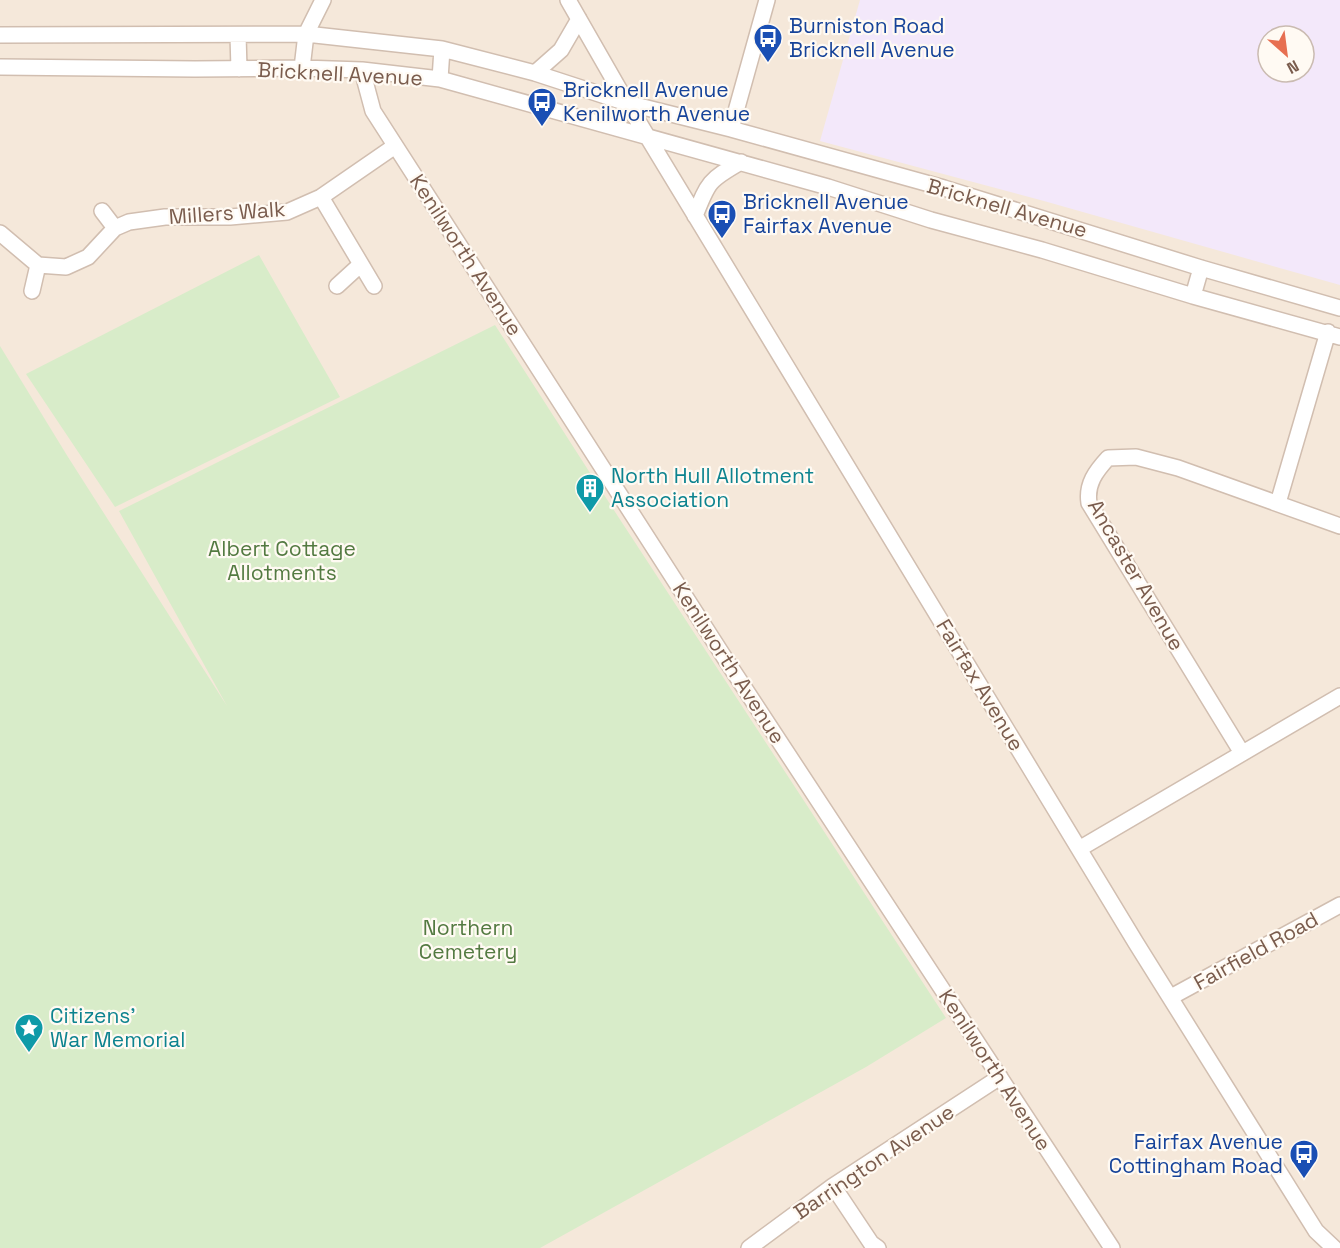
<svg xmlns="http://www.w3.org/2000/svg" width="1340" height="1248" font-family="'Space Grotesk',sans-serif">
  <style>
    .residential { fill: #f5e8da; fill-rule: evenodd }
    .education { fill: #f3e8fa; fill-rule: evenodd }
    .green { fill: #d8ecc9 }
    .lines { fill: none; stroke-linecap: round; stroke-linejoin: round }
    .minor-casing { stroke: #d1beb0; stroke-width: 18 }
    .minor { stroke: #fff; stroke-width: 15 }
    .labels { text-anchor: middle; stroke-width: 4.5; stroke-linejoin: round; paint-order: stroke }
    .transit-label { font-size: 21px; fill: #164399; stroke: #fffaf3; text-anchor: start }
    .street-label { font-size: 21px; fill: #7a5c4d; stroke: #fffaf3 }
    .culture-label { font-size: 21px; fill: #0d838f; stroke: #fffaf3; text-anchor: start }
    .park-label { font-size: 21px; fill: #537a41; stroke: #fffaf3 }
  </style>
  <rect width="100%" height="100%" fill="#fdf6ec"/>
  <path class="residential" d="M0 0H1340V1248H0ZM1268 36H1304V72H1268Z"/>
  <path class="education" d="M860 0H1340V285L1044 201 820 141ZM1268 36H1304V72H1268Z"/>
  <path class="green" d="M259 255 340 397 115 507 26 374Z
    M495 325 619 518 946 1018 866 1067 540 1248H0V346L68 457 227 706 119 511Z"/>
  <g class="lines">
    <g class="minor-casing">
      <path id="minor" d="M568 0 627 103 1136 943 1316 1231 1334 1248
        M0 35 306 34 442 49 535 73 627 103 731 129 944 188 1201 268 1340 308
        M238 35 239 69
        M0 67 195 69 302 68 362 70 440 79 828 187 931 220 1042 250 1193 296 1340 337
        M302 68 306 34 323 0
        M362 70 373 111 726 660 1112 1248
        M535 73 561 50 579 19
        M440 79 442 49
        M731 129 767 0
        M321 197 374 286
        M102 211 115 228
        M695 216C708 182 709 180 741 162
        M0 233 38 265 66 267 88 257 115 228 129 222 165 217H230L287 212 321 197 395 146
        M337 286 360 265
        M32 291 38 265
        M1193 296 1201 268
        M1278 503 1328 332
        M1242 753 1089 503C1086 484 1096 471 1108 458L1136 457 1178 468 1340 526
        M1079 849 1340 696
        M1171 997 1340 905
        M833 1186 871 1243 878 1248
        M749 1248 833 1186 1000 1077"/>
    </g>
    <use href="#minor" class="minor"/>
  </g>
  <defs>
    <g id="bus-pin" transform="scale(1.5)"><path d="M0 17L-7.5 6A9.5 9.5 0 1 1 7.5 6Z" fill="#1a4fb4" stroke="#fffaf3"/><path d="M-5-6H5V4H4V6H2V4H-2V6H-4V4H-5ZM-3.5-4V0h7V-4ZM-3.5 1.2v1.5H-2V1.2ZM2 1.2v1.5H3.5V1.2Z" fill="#fff"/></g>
    <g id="building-pin" transform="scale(1.5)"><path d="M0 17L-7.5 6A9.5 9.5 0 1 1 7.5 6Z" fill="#0f9aa8" stroke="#fffaf3"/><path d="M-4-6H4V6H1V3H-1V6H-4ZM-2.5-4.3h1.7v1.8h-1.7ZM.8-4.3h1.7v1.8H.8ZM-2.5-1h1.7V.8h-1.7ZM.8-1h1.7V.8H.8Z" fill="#fff"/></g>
    <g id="sight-pin" transform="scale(1.5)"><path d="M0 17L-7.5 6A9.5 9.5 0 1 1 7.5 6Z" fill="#0f9aa8" stroke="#fffaf3"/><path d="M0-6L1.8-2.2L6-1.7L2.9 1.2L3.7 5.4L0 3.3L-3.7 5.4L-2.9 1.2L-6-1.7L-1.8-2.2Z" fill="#fff"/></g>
  </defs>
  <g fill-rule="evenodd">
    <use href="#bus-pin" x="768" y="38"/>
    <use href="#bus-pin" x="542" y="102"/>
    <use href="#bus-pin" x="722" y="214"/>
    <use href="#building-pin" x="590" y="488"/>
    <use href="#sight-pin" x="29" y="1028"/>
    <use href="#bus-pin" x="1304" y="1154"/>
  </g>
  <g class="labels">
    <g class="transit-label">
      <text x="789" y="33">Burniston Road<tspan x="789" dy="24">Bricknell Avenue</tspan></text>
      <text x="563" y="97">Bricknell Avenue<tspan x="563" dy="24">Kenilworth Avenue</tspan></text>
      <text x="743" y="209">Bricknell Avenue<tspan x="743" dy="24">Fairfax Avenue</tspan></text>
      <text x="1283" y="1149" text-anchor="end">Fairfax Avenue<tspan x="1283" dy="24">Cottingham Road</tspan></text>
    </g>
    <g class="street-label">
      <text transform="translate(340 74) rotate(3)" y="7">Bricknell Avenue</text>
      <text transform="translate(1007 208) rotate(16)" y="7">Bricknell Avenue</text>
      <text transform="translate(227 213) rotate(-4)" y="7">Millers Walk</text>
      <text transform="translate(466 255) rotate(57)" y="7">Kenilworth Avenue</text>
      <text transform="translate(1136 575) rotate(60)" y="7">Ancaster Avenue</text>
      <text transform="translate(729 663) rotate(57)" y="7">Kenilworth Avenue</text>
      <text transform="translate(980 685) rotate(59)" y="7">Fairfax Avenue</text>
      <text transform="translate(1256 951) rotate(-29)" y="7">Fairfield Road</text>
      <text transform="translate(995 1070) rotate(57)" y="7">Kenilworth Avenue</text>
      <text transform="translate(874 1162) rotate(-34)" y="7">Barrington Avenue</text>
    </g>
    <g class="culture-label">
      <text x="611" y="483">North Hull Allotment<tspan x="611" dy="24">Association</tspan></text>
      <text x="50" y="1023">Citizens'<tspan x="50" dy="24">War Memorial</tspan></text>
    </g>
    <g class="park-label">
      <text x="282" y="556">Albert Cottage<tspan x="282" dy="24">Allotments</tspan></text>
      <text x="468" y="935">Northern<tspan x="468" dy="24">Cemetery</tspan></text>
    </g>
  </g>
  <g transform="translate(1286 54) rotate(152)"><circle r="28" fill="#fffaf3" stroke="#cabbb1" stroke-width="1.5"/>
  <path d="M0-4.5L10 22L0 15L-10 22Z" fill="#e76f51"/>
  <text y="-9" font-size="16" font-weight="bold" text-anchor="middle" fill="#7a5c4d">N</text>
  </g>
</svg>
